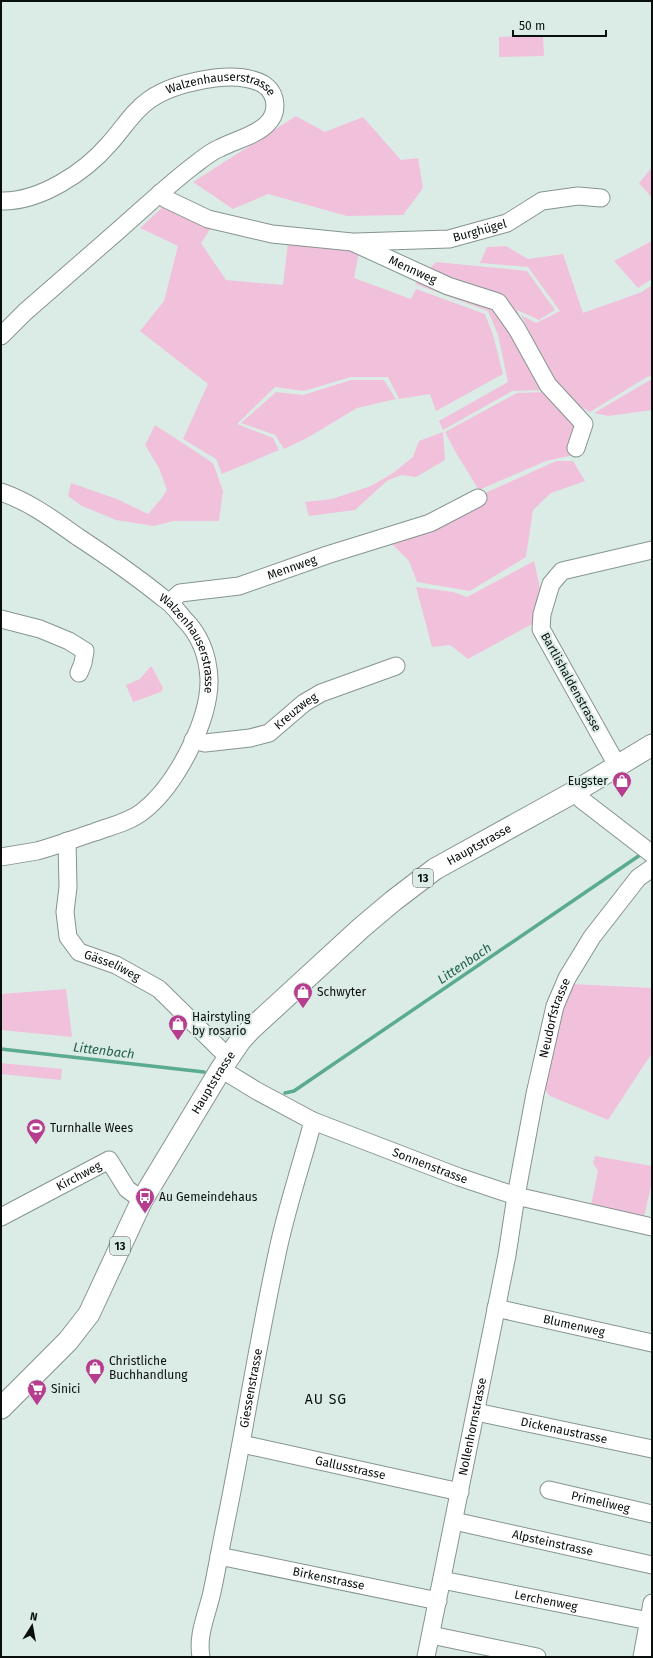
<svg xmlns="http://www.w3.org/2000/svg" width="653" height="1658" font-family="'Fira Sans',sans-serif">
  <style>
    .green { fill: #f1c1dc }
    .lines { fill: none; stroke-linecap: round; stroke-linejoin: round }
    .stream { stroke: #5baa92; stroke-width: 3.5 }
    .minor-casing { stroke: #85948e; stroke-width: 19 }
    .major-casing { stroke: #85948e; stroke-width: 23 }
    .minor { stroke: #fff; stroke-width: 17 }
    .major { stroke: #fff; stroke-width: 21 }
    .labels { text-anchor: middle; stroke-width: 4; stroke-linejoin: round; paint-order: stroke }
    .shield { fill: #dbece6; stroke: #48514e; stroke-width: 1 }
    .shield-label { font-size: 11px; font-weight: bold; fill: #090f0d }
    .street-label { font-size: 12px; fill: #090f0d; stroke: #dbece6 }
    .poi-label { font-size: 12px; fill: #090f0d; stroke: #dbece6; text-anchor: start }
    .water-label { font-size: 13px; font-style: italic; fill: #22604f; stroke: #dbece6 }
    .quarter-label { font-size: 14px; letter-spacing: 1px; fill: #090f0d; stroke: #dbece6 }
  </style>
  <rect width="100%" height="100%" fill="#dbece6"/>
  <path class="green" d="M543 35 544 56 499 57V37Z
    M296 116 325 132 363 117 401 160 418 158 423 188 403 215 347 216 268 194 233 209 193 182Z
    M652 167V198L639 183Z
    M165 205 212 226 201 243 226 280 283 285 288 243 345 247 359 252 354 278 411 299 416 289 485 314 493 335 503 374 436 411 430 394 399 399 388 377H351L304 391 275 387 237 424 273 438 279 450 222 474 216 459 183 439 208 384 140 331 164 301 178 246 140 228Z
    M652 241V279L638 288 614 261Z
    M506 246 528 259 563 254 583 313 642 292 652 285V376L647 377 590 412 572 402 554 381 521 315 536 323 560 311 528 267 480 263 487 247Z
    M436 262 527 271 555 310 539 320 517 310 546 390 512 391 443 430 439 421 508 382 498 335 488 311 415 284Z
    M351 380H384L396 399 357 408 307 438 284 449 275 435 241 423 276 392 303 395Z
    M650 380H652V410L608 416 594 413Z
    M547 392 574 424 576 440 569 456 546 461 479 490 456 453 445 432 517 393Z
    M155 425 213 463 223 491 219 521H173L154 526 116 520 82 506 68 496 71 483 117 499 148 514 161 499 167 490 159 468 145 445Z
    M443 432 445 460 416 477 402 475 388 480 355 510 309 516 305 502 332 499 371 486 393 473 413 457 419 441Z
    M556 461H573L585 481 551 493 533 510 526 557 470 591 417 582 409 561 391 543 482 502 485 493Z
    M534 561 541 592 532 624 468 659 450 645 432 647 416 587 453 592 467 597Z
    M150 667H152L163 688 161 692 133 702 126 685 140 679Z
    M572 984 652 988V1053L608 1120 550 1096 544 1089 561 1006Z
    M66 989 72 1037 1 1030V994Z
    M1 1063 62 1069 61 1080 1 1074Z
    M595 1156 652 1166V1182L644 1217 591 1205 598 1171 593 1163Z"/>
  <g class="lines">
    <path class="stream" d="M1 1049 204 1072
      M285 1093 294 1091 643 853"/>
    <g class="minor-casing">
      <g id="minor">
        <path id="s1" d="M160 193 166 199 208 219 272 234 352 242 448 286 498 302 517 329 548 385 584 424 576 448"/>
        <path id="s2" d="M1 201C40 202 85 172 109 144 123 129 132 112 149 100 167 87 193 81 215 78 231 76 248 76 263 84 277 93 279 112 267 124 255 136 235 140 220 148 210 152 201 160 193 166 167 186 144 208 120 229 88 257 57 284 25 312L1 336"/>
        <path id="s3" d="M356 242 449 239 507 223 542 201 578 196 601 198"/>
        <path id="s4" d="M1 492C30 502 54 520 78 537 107 556 136 576 163 598 172 603 177 611 184 619 200 635 208 657 209 679 210 721 175 787 142 812 129 822 111 826 95 832 76 838 56 846 37 851 25 853 13 855 1 857"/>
        <path id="s5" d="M170 602 180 593 239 586 327 555 430 523 478 498"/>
        <path d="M1 619 40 629 69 641 85 651 83 663 79 673"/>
        <path id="s6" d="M193 740 205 743 250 738 269 733 304 703 321 693 396 666"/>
        <path d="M618 767 541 629 542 614 551 584 562 571 652 550"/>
        <path d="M576 791 582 800 652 854"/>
        <path id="s7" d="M67 841 68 887 65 912 68 937 79 952 116 965 159 989 229 1058"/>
        <path id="s8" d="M221 1069 257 1091 313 1121 459 1177 516 1196 652 1227"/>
        <path id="s9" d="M1 1217 109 1160 127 1189 142 1200"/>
        <path id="s10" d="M496 1308 652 1343"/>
        <path id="s11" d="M476 1412 652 1449"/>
        <path id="s12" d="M242 1444 460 1492"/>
        <path id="s13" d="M549 1490 652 1514"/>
        <path id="s14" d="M454 1521 652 1565"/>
        <path id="s15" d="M219 1556 438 1601"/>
        <path id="s16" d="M442 1580 649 1621"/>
        <path d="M431 1635 537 1657"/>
        <path id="s17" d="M201 1657C197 1634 207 1615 212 1592 217 1569 221 1545 226 1521 244 1434 257 1346 276 1259 285 1212 301 1167 313 1121"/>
        <path id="s18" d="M426 1657 507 1255 516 1196 535 1094 555 1006 567 978 592 937 638 878 652 868"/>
        <path d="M642 1657 652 1603"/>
      </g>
    </g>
    <g class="major-casing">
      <g id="major">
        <path id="s19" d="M1 1408 68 1341 89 1314 142 1200 221 1069 240 1041 251 1029 361 928 393 901 435 869 576 791 652 745"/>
      </g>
    </g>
    <use href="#minor" class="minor"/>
    <use href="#major" class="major"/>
  </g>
  <defs>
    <g id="shop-pin" transform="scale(1)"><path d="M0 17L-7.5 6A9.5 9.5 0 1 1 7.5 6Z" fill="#b73d8f" stroke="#dbece6"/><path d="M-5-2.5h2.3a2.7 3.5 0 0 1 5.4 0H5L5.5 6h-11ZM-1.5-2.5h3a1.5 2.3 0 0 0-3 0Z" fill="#fff"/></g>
    <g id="stadium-pin" transform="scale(1)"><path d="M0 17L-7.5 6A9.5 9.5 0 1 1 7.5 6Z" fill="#b73d8f" stroke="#dbece6"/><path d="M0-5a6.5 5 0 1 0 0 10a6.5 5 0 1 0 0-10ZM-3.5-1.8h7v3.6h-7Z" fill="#fff"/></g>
    <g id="bus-pin" transform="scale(1)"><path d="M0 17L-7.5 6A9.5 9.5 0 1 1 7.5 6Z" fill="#b73d8f" stroke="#dbece6"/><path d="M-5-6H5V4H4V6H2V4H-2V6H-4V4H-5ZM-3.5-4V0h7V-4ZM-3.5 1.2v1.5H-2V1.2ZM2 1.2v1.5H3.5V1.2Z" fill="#fff"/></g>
    <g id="supermarket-pin" transform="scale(1)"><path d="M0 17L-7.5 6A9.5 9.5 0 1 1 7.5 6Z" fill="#b73d8f" stroke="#dbece6"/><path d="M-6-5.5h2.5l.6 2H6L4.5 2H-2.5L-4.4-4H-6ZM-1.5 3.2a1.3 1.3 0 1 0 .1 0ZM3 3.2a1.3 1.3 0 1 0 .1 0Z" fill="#fff"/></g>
  </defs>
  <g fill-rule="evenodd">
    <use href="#shop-pin" x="622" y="781"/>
    <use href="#shop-pin" x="303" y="992"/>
    <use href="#shop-pin" x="178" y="1024"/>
    <use href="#stadium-pin" x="36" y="1128"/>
    <use href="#bus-pin" x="145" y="1197"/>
    <use href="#shop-pin" x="95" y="1368"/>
    <use href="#supermarket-pin" x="37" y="1389"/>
  </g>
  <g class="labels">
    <g class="shield">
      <rect x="413" y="869" width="20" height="18" rx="3"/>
      <rect x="110" y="1237" width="20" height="18" rx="3"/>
    </g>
    <g class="shield-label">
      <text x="423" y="882">13</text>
      <text x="120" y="1250">13</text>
    </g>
    <g class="street-label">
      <text dy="4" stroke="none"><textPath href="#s2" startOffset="262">Walzenhauserstrasse</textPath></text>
      <text dy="4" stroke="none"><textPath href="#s3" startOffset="125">Burghügel</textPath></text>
      <text dy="4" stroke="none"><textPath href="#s1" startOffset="268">Mennweg</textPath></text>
      <text dy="4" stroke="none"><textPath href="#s5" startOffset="129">Mennweg</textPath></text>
      <text dy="4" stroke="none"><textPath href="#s4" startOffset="248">Walzenhauserstrasse</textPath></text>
      <text transform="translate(571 682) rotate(61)" y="4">Bartlishaldenstrasse</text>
      <text dy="4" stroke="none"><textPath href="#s6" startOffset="112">Kreuzweg</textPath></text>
      <text dy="4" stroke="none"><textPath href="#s19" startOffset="752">Hauptstrasse</textPath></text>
      <text dy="4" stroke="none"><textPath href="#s7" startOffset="151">Gässeliweg</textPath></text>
      <text dy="4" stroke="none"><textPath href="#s18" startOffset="652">Neudorfstrasse</textPath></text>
      <text dy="4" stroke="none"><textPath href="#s19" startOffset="392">Hauptstrasse</textPath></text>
      <text dy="4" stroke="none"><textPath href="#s8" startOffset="231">Sonnenstrasse</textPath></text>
      <text dy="4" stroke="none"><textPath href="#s9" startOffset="88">Kirchweg</textPath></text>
      <text dy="4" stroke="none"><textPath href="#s10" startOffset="80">Blumenweg</textPath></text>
      <text dy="4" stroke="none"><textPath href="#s17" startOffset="274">Giessenstrasse</textPath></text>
      <text dy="4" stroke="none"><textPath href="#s18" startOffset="235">Nollenhornstrasse</textPath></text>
      <text dy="4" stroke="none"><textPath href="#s11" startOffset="90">Dickenaustrasse</textPath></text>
      <text dy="4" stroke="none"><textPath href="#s12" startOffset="111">Gallusstrasse</textPath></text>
      <text dy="4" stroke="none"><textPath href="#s13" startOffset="53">Primeliweg</textPath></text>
      <text dy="4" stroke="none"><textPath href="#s14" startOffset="101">Alpsteinstrasse</textPath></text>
      <text dy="4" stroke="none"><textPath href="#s15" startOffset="112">Birkenstrasse</textPath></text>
      <text dy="4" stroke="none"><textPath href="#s16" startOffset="106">Lerchenweg</textPath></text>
    </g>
    <g class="poi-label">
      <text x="608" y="785" text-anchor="end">Eugster</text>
      <text x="317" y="996">Schwyter</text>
      <text x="192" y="1021">Hairstyling<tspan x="192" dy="14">by rosario</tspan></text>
      <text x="50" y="1132">Turnhalle Wees</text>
      <text x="159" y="1201">Au Gemeindehaus</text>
      <text x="109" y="1365">Christliche<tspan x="109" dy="14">Buchhandlung</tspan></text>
      <text x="51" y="1393">Sinici</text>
    </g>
    <g class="water-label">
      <text transform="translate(464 963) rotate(-34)" y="5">Littenbach</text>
      <text transform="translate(104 1050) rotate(7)" y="5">Littenbach</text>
    </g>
    <g class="quarter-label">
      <text x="326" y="1404">AU SG</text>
    </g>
  </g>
  <rect width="653" height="1658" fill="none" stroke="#090f0d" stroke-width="4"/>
  <g transform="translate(32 1626) rotate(11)" stroke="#dbece6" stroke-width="3" paint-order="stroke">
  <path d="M0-3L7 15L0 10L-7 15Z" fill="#090f0d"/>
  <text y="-6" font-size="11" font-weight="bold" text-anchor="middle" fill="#090f0d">N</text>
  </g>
  <path d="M513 30v6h93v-6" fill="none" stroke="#090f0d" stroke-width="2"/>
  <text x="519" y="30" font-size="12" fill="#090f0d" stroke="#dbece6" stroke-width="3" paint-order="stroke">50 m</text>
</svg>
